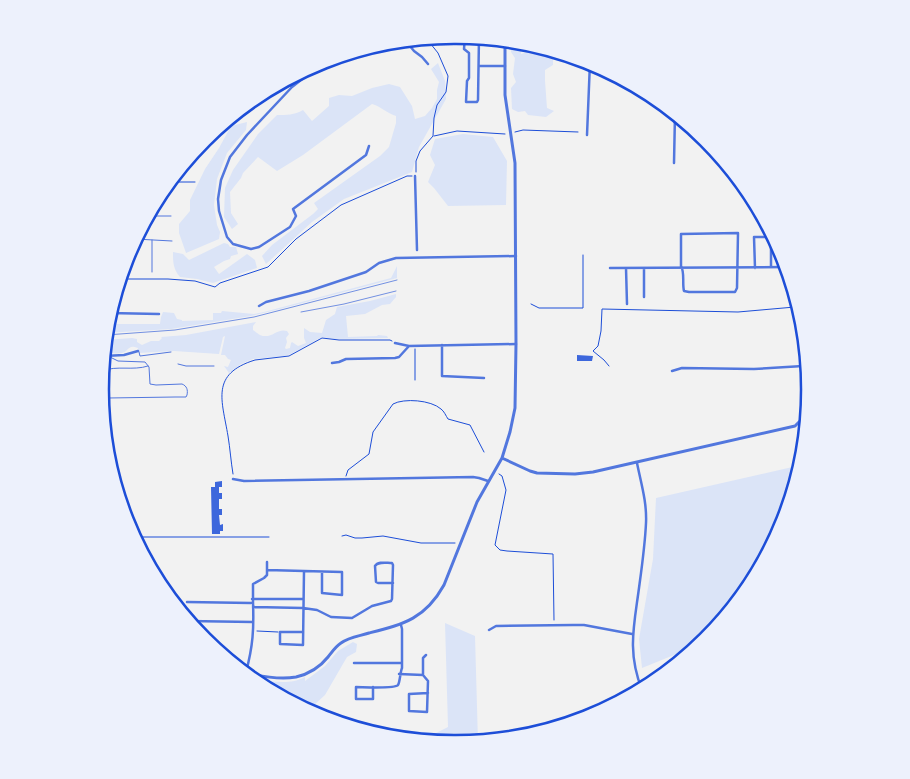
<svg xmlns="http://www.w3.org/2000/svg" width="910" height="779" font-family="'Titillium Web',sans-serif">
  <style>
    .green { fill: #dbe4f7 }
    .building { fill: #3d67dc }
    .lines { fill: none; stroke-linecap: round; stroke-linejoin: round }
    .path { stroke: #1d4ed8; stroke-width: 1 }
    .service { stroke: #5277de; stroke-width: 1 }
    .minor { stroke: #5277de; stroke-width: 2.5 }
    .tertiary { stroke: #5277de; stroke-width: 3 }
    .rail { stroke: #7290e2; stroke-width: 1 }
    .rim { fill: none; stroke: #1d4ed8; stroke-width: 2.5 }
  </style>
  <rect width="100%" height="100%" fill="#f2f2f2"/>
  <path class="green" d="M524 42 553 50V65L545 70V81L547 108 554 111 546 117 528 115 525 111 518 112 512 109 511 88 516 82 513 74 515 58 511 52V49L515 44 521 49V54L527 52Z
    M438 63 445 81 446 99 419 147 412 172 344 199 312 222 266 264 262 256 272 245 313 214 318 209 314 203 380 156 389 147 396 123V116C387 113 380 106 372 104L303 155 277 171 258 157 243 173 241 178 230 192 231 213 238 224 232 229 224 217 225 188 233 170 258 134 277 115C287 115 294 115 303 110L312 121 329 106V98L339 95 352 96 372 88 389 84 400 87 412 106 415 119 425 116 432 108 437 99V90L439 82 431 69Z
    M247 122 246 130 227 153 217 179 214 205 217 225 220 232 219 239 186 253 179 233V224L190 211V200L205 169 219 148 231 126Z
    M463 134 493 137 507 161 506 205 448 206 434 188 428 182 435 165 430 155 435 139Z
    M224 243 228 244 230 247H236L238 254 231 256 230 259 224 261 214 267 219 274 247 254 255 260 257 268 213 283 197 279 180 277C173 269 173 262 173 252L183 254 189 260Z
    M397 266V278L280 309 251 316 171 329 106 333 107 324H160L161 317 163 312 174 313 177 319 182 320V321L213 320V313H221L222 311 254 314 264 312 391 278Z
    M396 294V297L390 304 382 305 365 314 346 316 348 337 377 336 378 335 387 336 388 338 334 339 322 337 291 354 284 356 253 359 241 364 229 373 224 366 228 367 231 360 228 359 225 355H221L225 336 223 337 219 354 174 351 139 353 138 348C128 344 130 350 122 353 117 354 109 353 104 353L105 340 132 338 137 339V342L142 345 151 341H159L162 338 161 337 186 335 256 322 253 326V330C256 332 260 336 264 336 273 337 278 328 287 331L289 334 286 338 287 342 285 348 286 349 290 348 291 343 292 342 298 346 306 343 304 338V328L310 332 322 333 326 320 335 314 337 307 370 301Z
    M801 465 782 525 750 587 720 623 710 626 711 633 701 644 642 668 639 639 653 559 656 498Z
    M445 623 475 636 478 742 455 744 386 737 349 726 436 733 448 727Z
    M353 642 357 644 356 652 347 657 325 695 313 706 323 718 258 684 249 677C266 681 289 686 305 677V681L325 666 338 651Z"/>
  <path class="building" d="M577 355 593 356 592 361H577Z
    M222 481V487H219V493H222V499H219V509H222V515H219L220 525 223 524V531H220V534H212L211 487H215V482Z"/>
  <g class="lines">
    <path class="path" d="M515 132 523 130 578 132
      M434 136 457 131 505 134
      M416 172V161L420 151 433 136 434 118 437 105 446 92 448 76 438 53 426 38
      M169 182H195
      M120 279H168L195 281 215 287 220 283 268 267 296 239 341 205 407 176H412
      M531 304 539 308H583V255
      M609 366 604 360 593 351 598 346 601 331 602 309 738 312 795 307
      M415 380V349
      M233 474C231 462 230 448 228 436 222 400 210 374 255 360L289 356 322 338 339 340H390L392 341
      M499 474 502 476 506 490 495 545 500 550 507 551 553 554 554 620
      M346 476 348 470 369 454 373 432 393 404C404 398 431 400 441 409 444 411 446 416 448 419L470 425 484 452
      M139 534 141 537H269
      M342 536 346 535 355 538H362L383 536 421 543H455
      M257 631 278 632"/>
    <path class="service" d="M506 47 517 41
      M148 216H171
      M135 239 172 241
      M152 240V272
      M139 352 140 356 171 352
      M178 364 186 366H214
      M102 371C117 365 133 371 148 366
      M102 402 108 398 175 397H186L187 395C188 390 187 386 182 384L156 385 150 384 149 367 145 362 118 361 108 356"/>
    <path class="minor" d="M465 36 464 49 469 53V78L467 81 466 102H477L478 100 479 37
      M405 40 414 51 422 57 428 64
      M328 59 292 87 247 135 230 157 221 180 218 199 219 211 227 237 233 244 251 249 259 247 290 227 296 216 293 209 366 155 369 146
      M479 66H505
      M287 79 292 87
      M587 135 590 62
      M674 163 675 114
      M415 176 417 250
      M738 233 737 288 735 292H689L684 291C682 283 685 273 681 266V234Z
      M610 268 787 267
      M626 268 627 304
      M644 268V297
      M755 268 754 237H771V267
      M259 306 266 302 309 291 366 272 379 263 396 258 516 256
      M109 313 159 314
      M395 343 409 346 516 344
      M442 345V376L484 378
      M104 356 124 355 138 351
      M332 363 339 362 346 359 395 358 399 357 409 346
      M672 371 682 368 754 369 803 366
      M637 463C641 483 647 502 646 523 645 545 642 566 639 588 634 626 627 652 642 690
      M233 479 244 481 473 477 479 478 488 481
      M132 533 137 532
      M267 570V562
      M304 571 342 572V595L322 593V572
      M252 599H303
      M187 602 251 603 253 602V584L264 578 267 575V570L304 571 303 645 280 644V632H303
      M253 607 303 608 317 610 331 617 352 618 372 606 391 601 392 599 393 565 392 563C386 563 378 561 375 566L376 582 378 583H393
      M181 609 184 615
      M188 621 253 622
      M489 630 496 626 573 625H584L632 634
      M354 663H402
      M246 672C253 646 254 629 253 602
      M399 674 423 675V658L426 655
      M423 675 428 681 427 712 409 711V694L428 693
      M640 684 663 675
      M373 687V699H356V687C363 687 395 689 398 685 400 682 400 673 402 668V629L401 625"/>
    <path class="tertiary" d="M502 458 530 471 537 473 575 474 593 472 795 426 801 420 804 411 802 319
      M243 672C260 676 279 680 296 677 309 674 320 667 328 657 332 652 335 647 341 643 349 637 360 636 369 633 404 624 425 619 444 585L477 502 502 458 510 432 515 408 516 344 515 163 505 95V40"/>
    <path class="rail" d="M301 312 344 304 396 291
      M106 335 175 330 254 317 397 280"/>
  </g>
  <path d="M0 0H910V779H0ZM454 44H456A345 345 0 0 1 801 389V390A345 345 0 0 1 456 735H454A345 345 0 0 1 109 390V389A345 345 0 0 1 454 44Z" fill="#edf1fc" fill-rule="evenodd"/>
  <path class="rim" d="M454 44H456A345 345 0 0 1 801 389V390A345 345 0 0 1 456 735H454A345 345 0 0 1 109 390V389A345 345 0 0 1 454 44Z"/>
</svg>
